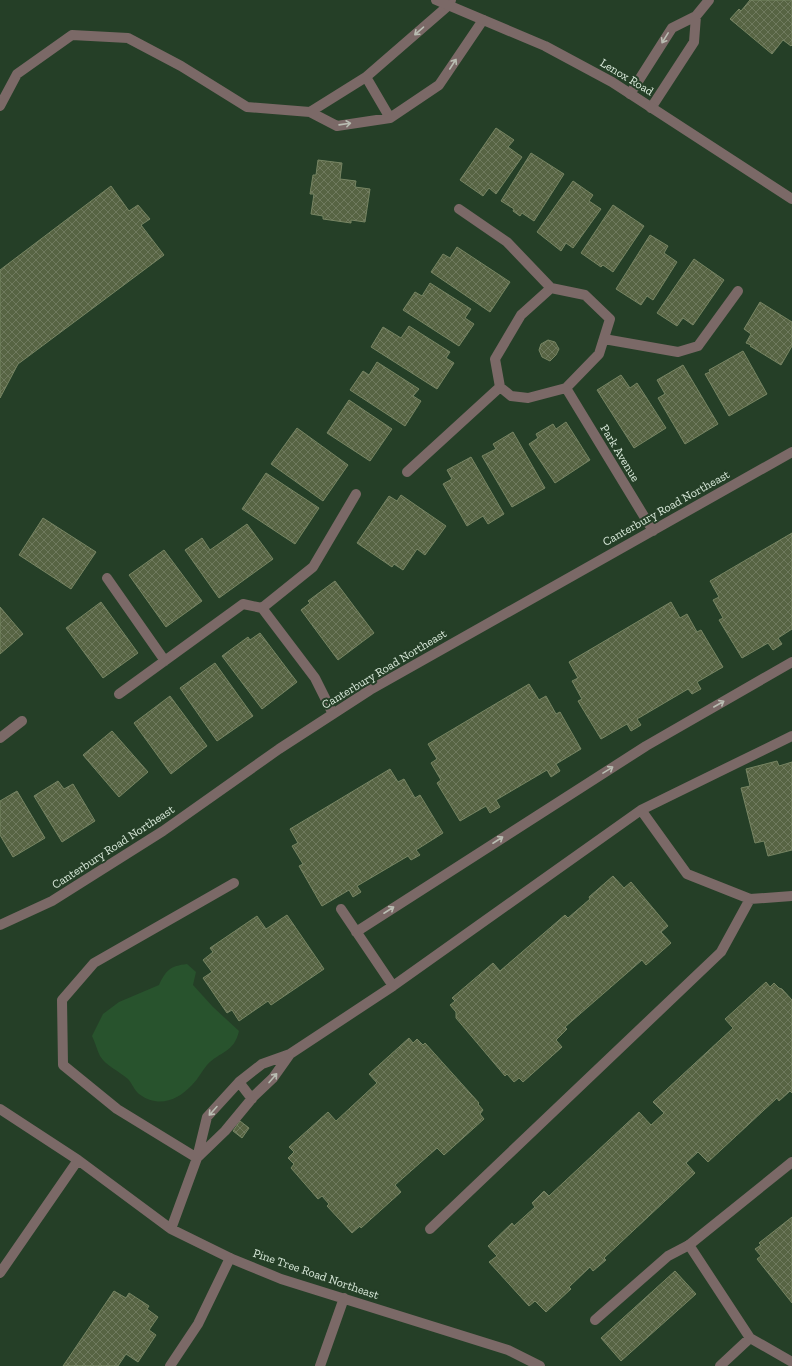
<svg xmlns="http://www.w3.org/2000/svg" width="792" height="1366" font-family="'Zilla Slab',serif">
  <style>
    .garden { fill: #28532d }
    .building { fill: url(#building-cross-hatch); stroke: #778563 }
    .lines { fill: none; stroke-linecap: round; stroke-linejoin: round }
    .service { stroke: #7b6967; stroke-width: 10 }
    .minor { stroke: #7b6967; stroke-width: 10 }
    .tertiary { stroke: #7b6967; stroke-width: 10 }
    .oneway { stroke: #b9bdb2 }
    .labels { text-anchor: middle; stroke-width: 4; stroke-linejoin: round; paint-order: stroke }
    .street-label { font-size: 12px; fill: #daeadb; stroke: #253f27 }
  </style>
  <defs>
    <pattern id="building-cross-hatch" width="8" height="8" patternUnits="userSpaceOnUse"><rect width="8" height="8" fill="#576443"/><path d="M0 0l8 8M0 8l8-8" fill="none" stroke="#6f7a5e"/></pattern>
  </defs>
  <rect width="100%" height="100%" fill="#253f27"/>
  <path class="garden" d="M187 964 196 972 193 985 213 1007 239 1031C234 1053 220 1051 207 1065 202 1071 198 1079 192 1085 177 1101 158 1108 139 1094 134 1090 132 1083 128 1079 119 1071 106 1066 100 1056 97 1050 95 1042 92 1036L103 1014 119 1002 159 985C166 970 170 966 187 964Z"/>
  <path class="building" d="M750 0H792V45L791 46 783 40 772 54 730 19 739 9 741 11Z
    M496 128 514 140 508 147 522 157 496 194 489 188 483 196 460 180Z
    M531 153 564 174 534 221 522 213 520 216 513 211 514 209 501 201Z
    M318 160 342 163 340 179 356 181 355 187 370 189 365 222 351 220V223L323 219V216L311 214 314 194H310L313 175H316Z
    M573 181 593 195 589 201 601 209 573 248 566 243 561 251 537 232Z
    M111 186 129 211 138 205 150 219 141 225 164 255 18 364 0 398V270Z
    M613 205 644 226 613 272 603 265 601 267 581 253Z
    M650 235 668 246 664 253 677 262 653 300 647 296 641 305 616 289Z
    M457 247 510 282 490 312 431 272 443 254 450 258Z
    M694 259 724 280 693 325 683 318 677 326 657 313Z
    M430 283 471 309 465 318 474 324 459 346 403 310 415 292 422 296Z
    M760 302 792 322V346L781 365 750 346 751 345 746 343 751 334 744 329Z
    M409 326 450 352 446 358 454 363 437 389 371 347 383 327 401 338Z
    M548 340 555 342 559 349 556 355 550 361 542 357 539 350 541 344Z
    M743 351 767 394 729 416 705 374 710 372 709 370Z
    M377 362 419 389 413 396 421 401 405 426 350 390 363 371 369 375Z
    M683 365 718 424 685 444 658 398 665 394 657 380Z
    M621 375 630 388 637 383 666 428 634 448 597 390Z
    M349 400 392 429 370 461 327 433Z
    M566 422 590 460 555 483 529 444 538 438 536 434 553 424 556 429Z
    M297 428 348 465 323 501 271 464Z
    M513 432 545 488 512 507 482 456 496 449 493 444Z
    M471 457 504 514 488 524 483 516 467 526 443 484 452 479 447 470Z
    M266 473 319 508 295 544 242 509Z
    M401 495 446 526 425 555 417 549 403 570 394 564 392 567 357 543 389 496 397 501Z
    M43 518 96 552 71 589 19 555Z
    M247 524 273 559 219 598 185 550 202 538 210 550Z
    M792 533V629L778 638 782 644 773 650 768 643 742 658 719 620 723 618 713 600 719 597 710 581Z
    M164 550 202 601 166 627 129 575Z
    M335 581 374 633 338 660 301 610 310 603 308 601Z
    M101 602 138 653 103 678 66 628Z
    M671 602 680 618 687 614 697 632 701 630 723 667 697 682 701 689 692 694 688 689 637 719 641 725 631 731 627 724 601 739 578 701 582 699 572 681 578 678 569 662Z
    M0 607 23 634 0 654Z
    M260 633 297 682 262 709 222 656 248 637 250 640Z
    M215 663 253 716 217 741 180 688Z
    M529 684 539 700 546 696 556 714 560 712 581 749 556 764 560 771 551 777 547 770 496 800 500 807 490 813 486 806 460 821 437 783 441 780 431 763 437 759 428 744Z
    M170 696 207 746 171 774 134 723Z
    M112 731 148 772 119 797 83 755Z
    M777 761 779 766 792 762V850L768 856 764 841 755 843 741 788 750 786 746 769Z
    M390 769 398 782 404 779 415 798 420 795 443 833 416 850 420 855 411 860 408 856 357 886 361 892 353 897 349 890 322 906 299 866 303 864 292 846 298 843 290 829Z
    M58 781 64 789 73 784 95 821 62 842 34 796Z
    M17 791 45 838 13 857 0 835V801Z
    M613 876 624 888 631 882 668 926 661 932 671 943 646 965 642 960 565 1027 567 1029 556 1040 562 1047 523 1082 519 1078 514 1082 507 1074 505 1076 456 1018V1012L450 1005 455 1001 452 998 493 963 500 971 565 915 568 918 590 899 589 897Z
    M287 915 324 969 271 1005 268 1001 239 1021 232 1010 227 1013 203 978 212 972 203 960 213 952 210 948 257 916 266 929Z
    M766 982 770 987 774 983 779 988 782 989 792 1000V1093L790 1091 779 1101 777 1098 708 1162 698 1152 686 1163 695 1173 604 1258 606 1260 593 1271 590 1267 569 1287 571 1289 546 1312 535 1301 529 1306 489 1262 497 1256 488 1246 512 1223 514 1226 535 1207 532 1203 544 1191 549 1196 639 1112 651 1125 664 1113 653 1102 733 1028 725 1019Z
    M409 1038 413 1043 417 1039 423 1045 425 1043 479 1103 478 1104 483 1110 480 1114 484 1119 444 1155 437 1148 395 1185 401 1192 361 1228 360 1226 352 1233 327 1206 329 1204 322 1196 318 1199 291 1168 294 1164 288 1158 294 1152 289 1147 328 1112 336 1121 377 1083 369 1074Z
    M240 1121 249 1128 242 1138 233 1131Z
    M792 1217V1303L757 1259 761 1256 755 1249 761 1245 759 1243Z
    M675 1271 696 1294 621 1361 601 1338Z
    M114 1291 126 1298 129 1293 149 1306 147 1309 158 1317 149 1330 156 1335 138 1362 126 1354 118 1366H63Z"/>
  <g class="lines">
    <path class="service" d="M595 1320 668 1256 689 1245
      M170 1366 198 1324 230 1258"/>
    <path class="minor" d="M366 77 390 118
      M630 94 672 28 696 16 709 0
      M0 106 17 74 72 35 128 38 181 66 247 107 310 112 366 77 449 5 451 0
      M651 108 694 42 696 16
      M310 112 337 126 390 118 439 85 483 20
      M459 209 507 242 551 288
      M551 288 585 295 610 319 599 354 566 388 528 398 511 396 500 387 495 359 521 315Z
      M604 339 678 352 698 346 738 291
      M566 388 653 531
      M407 472 500 387
      M107 578 165 661
      M262 608 313 567 356 494
      M119 694 243 604 262 608 315 678 333 714
      M0 738 22 721
      M641 810 687 874 750 899 792 896
      M341 909 393 986
      M0 925 52 901 163 831 279 749 370 690 792 452
      M356 932 646 746 792 662
      M239 1082 252 1099
      M0 1109 78 1160 171 1229 230 1258 281 1279 508 1350 540 1366
      M197 1158 117 1109 63 1065 62 1000 94 963 234 883
      M197 1158 225 1131 254 1096 273 1078 290 1054
      M792 1162 689 1245 750 1338 792 1362
      M171 1229 197 1158 207 1117 239 1082 262 1064 290 1054 393 986 641 810 792 736
      M430 1229 721 952 750 899
      M0 1273 78 1160
      M320 1366 344 1298
      M720 1366 750 1338"/>
    <path class="tertiary" d="M436 0 545 46 612 82 792 199"/>
  </g>
  <defs><path id="oneway-shaft" d="M-6 0H5M1.5-3L5.5 0L1.5 3" fill="none" stroke-width="1.6" stroke-linecap="round" stroke-linejoin="round"/></defs>
  <g class="oneway">
    <use href="#oneway-shaft" transform="translate(419 31) rotate(139)"/>
    <use href="#oneway-shaft" transform="translate(665 38) rotate(122)"/>
    <use href="#oneway-shaft" transform="translate(453 64) rotate(-57)"/>
    <use href="#oneway-shaft" transform="translate(345 124) rotate(-8)"/>
    <use href="#oneway-shaft" transform="translate(719 704) rotate(-30)"/>
    <use href="#oneway-shaft" transform="translate(608 770) rotate(-32)"/>
    <use href="#oneway-shaft" transform="translate(498 840) rotate(-33)"/>
    <use href="#oneway-shaft" transform="translate(389 910) rotate(-33)"/>
    <use href="#oneway-shaft" transform="translate(273 1078) rotate(-49)"/>
    <use href="#oneway-shaft" transform="translate(213 1111) rotate(132)"/>
  </g>
  <g class="labels">
    <g class="street-label">
      <text transform="translate(627 77) rotate(31)" y="4">Lenox Road</text>
      <text transform="translate(620 453) rotate(59)" y="4">Park Avenue</text>
      <text transform="translate(666 508) rotate(-29)" y="4">Canterbury Road Northeast</text>
      <text transform="translate(384 669) rotate(-31)" y="4">Canterbury Road Northeast</text>
      <text transform="translate(113 847) rotate(-33)" y="4">Canterbury Road Northeast</text>
      <text transform="translate(316 1274) rotate(19)" y="4">Pine Tree Road Northeast</text>
    </g>
  </g>
</svg>
